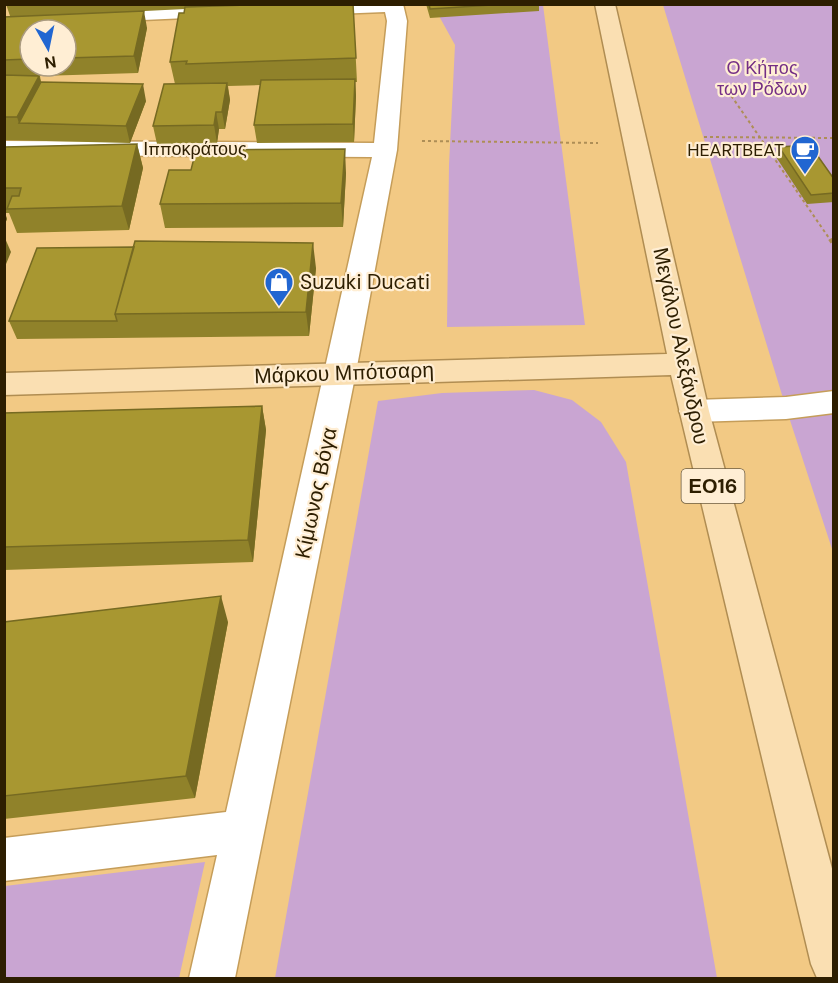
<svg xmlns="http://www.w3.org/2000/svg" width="838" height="983" font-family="'DM Sans',sans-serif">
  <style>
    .green { fill: #c9a5d2 }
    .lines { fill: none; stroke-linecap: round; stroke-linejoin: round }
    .minor-casing { stroke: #c59d59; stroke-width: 3 }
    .major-casing { stroke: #b08d52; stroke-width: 3 }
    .path-far1 { stroke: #ae8e56; stroke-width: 2; stroke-dasharray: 3 3; stroke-linecap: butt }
    .path { stroke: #ae8e56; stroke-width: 4; stroke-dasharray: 4 4; stroke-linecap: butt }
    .minor { fill: #fff; fill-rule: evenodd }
    .major { fill: #fadfb2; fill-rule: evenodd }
    .wall { fill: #90822a; fill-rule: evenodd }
    .shaded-wall { fill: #766a22 }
    .building { fill: #a89731; stroke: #766a22; stroke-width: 1.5 }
    .labels { text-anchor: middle; stroke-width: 4.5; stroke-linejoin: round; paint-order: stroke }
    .far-park-label { font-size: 18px; fill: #742e85; stroke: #ffeed4 }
    .far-street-label { font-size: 18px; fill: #2d1e01; stroke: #ffeed4 }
    .far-poi-label { font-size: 18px; fill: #2d1e01; stroke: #ffeed4; text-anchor: end }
    .shield { fill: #ffeed4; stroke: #6c5c40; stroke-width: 1.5 }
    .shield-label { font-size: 20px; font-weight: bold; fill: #2d1e01 }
    .poi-label { font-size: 21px; fill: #2d1e01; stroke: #ffeed4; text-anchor: start }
    .street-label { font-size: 21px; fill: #2d1e01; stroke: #ffeed4 }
  </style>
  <rect width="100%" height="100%" fill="#f2c984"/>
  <path class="green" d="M433 5H543L585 325 447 327 449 165 455 45Z
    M663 5H833V552L786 408Z
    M534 390 572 400 601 422 626 462 717 978H275L378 401 442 393Z
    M205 862 179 978H5V886Z"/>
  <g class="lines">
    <g class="minor-casing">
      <path id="minor" d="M303 4H403L407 21 397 150 356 372 235 978H189L217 855 4 881V838L226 812 372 157 4 155V141L374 143 387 21 385 12 309 15 302 13 299 9Z
        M224 6 231 8 234 12 231 16 99 22 92 20 89 16 92 12 99 10Z
        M834 391V413L786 419 694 422 683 419 679 411 683 403 694 400 786 397Z"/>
    </g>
    <g class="major-casing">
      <path id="major" d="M595 4H615L709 411 834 876V978H817L811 964 671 375 4 395V373L667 354Z"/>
    </g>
    <path class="path-far1" d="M728 91 831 241
      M704 137 834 138
      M422 141 598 143"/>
    <path class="path" d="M830 239 834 245"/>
    <use href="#minor" class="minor"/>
    <use href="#major" class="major"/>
  </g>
  <path class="wall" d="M6 4H200V7L353 4 357 82H355L356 96 354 142 257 143 254 125 260 85 228 86 230 100 225 129H219L217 143 157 144 153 126 175 84 170 62 185 9 125 12 147 28 138 73 40 76 41 82 146 101 130 143 4 140V17L10 16ZM30 30H66V66H30Z
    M426 4H539V11L430 18Z
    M137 144 143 168 129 230 17 233 9 213H6L5 214 7 219 4 226V147Z
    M779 147 834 179V202L807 204 776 157Z
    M346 173 343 227 165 228 160 204Z
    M316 268 309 336 17 339 9 321Z
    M262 406 266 430 253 562 4 570V413Z
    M4 622H228L195 798 4 819Z"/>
  <path class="shaded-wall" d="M144 11 147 28 138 73 134 56Z
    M39 76 47 99 19 123 25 141 17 117Z
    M355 79 356 96 354 142 353 124Z
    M227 83 230 100 225 129 222 112Z
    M143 84 146 101 130 143 126 126Z
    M216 112 219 129 217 143 214 125Z
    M137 144 143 168 129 230 122 206Z
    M345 149 346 173 343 227 341 203Z
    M4 209 7 219 4 226Z
    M4 236 11 252 4 269Z
    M313 243 316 268 309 336 306 312Z
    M262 406 266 430 253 562 248 540Z
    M221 596 228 622 195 798 186 776Z"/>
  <path class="building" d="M282 4H353L356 58 186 64 187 61 170 62 179 13H184L185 7Z
    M429 4H507L430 9Z
    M144 11 134 56 66 58V30H30V59L4 60V17Z
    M4 75 39 76 17 117H4Z
    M355 79 353 124 254 125 261 80Z
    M41 82 143 84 126 126 19 123Z
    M227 83 222 112H216L214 125 153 126 164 84Z
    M137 144 122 206 7 209 12 196H19L21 188H4V147Z
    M810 145 834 179V193L811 195 779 147Z
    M345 149 341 203 160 204 169 170H191L196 150Z
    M135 241 313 243 306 312 115 314Z
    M134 247 115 314 117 321H9L37 248Z
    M262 406 248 540 4 547V413Z
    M221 596 186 776 4 796V622Z"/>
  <defs>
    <g id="cafe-pin" transform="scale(1.5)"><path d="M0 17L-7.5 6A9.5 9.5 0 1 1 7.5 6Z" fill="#2166d1" stroke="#ffeed4"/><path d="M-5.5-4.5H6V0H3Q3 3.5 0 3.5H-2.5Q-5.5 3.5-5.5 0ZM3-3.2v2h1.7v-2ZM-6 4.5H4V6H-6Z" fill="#fff"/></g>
    <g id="shop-pin" transform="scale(1.5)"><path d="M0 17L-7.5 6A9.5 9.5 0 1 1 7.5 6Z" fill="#2166d1" stroke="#ffeed4"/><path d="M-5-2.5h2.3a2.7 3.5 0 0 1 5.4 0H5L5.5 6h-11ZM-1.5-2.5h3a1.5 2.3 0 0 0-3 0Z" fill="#fff"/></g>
  </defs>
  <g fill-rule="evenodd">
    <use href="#cafe-pin" x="805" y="150"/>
    <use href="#shop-pin" x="279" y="282"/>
  </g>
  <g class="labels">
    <g class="far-park-label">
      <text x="762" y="74">Ο Κήπος<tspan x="762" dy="21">των Ρόδων</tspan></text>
    </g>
    <g class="far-street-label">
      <text x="195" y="155">Ιπποκράτους</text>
    </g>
    <g class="far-poi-label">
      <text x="784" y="156">HEARTBEAT</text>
    </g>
    <rect class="shield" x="681.5" y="469" width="63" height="34" rx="4.5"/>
    <g class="shield-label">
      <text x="713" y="493">ΕΟ16</text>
    </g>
    <g class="poi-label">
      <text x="300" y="289">Suzuki Ducati</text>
    </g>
    <g class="street-label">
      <text transform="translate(681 346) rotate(78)" y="7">Μεγάλου Αλεξάνδρου</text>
      <text transform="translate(344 373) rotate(-2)" y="7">Μάρκου Μπότσαρη</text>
      <text transform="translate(316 493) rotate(-78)" y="7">Κίμωνος Βόγα</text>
    </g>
  </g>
  <rect width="838" height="983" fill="none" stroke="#2d1e01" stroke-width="12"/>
  <g transform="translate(48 48) rotate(171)"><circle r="28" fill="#ffeed4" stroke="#ab9b80" stroke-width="1.5"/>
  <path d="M0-4.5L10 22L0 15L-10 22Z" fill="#2166d1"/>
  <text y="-9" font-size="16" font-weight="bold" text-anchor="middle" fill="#2d1e01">N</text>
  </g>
</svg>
